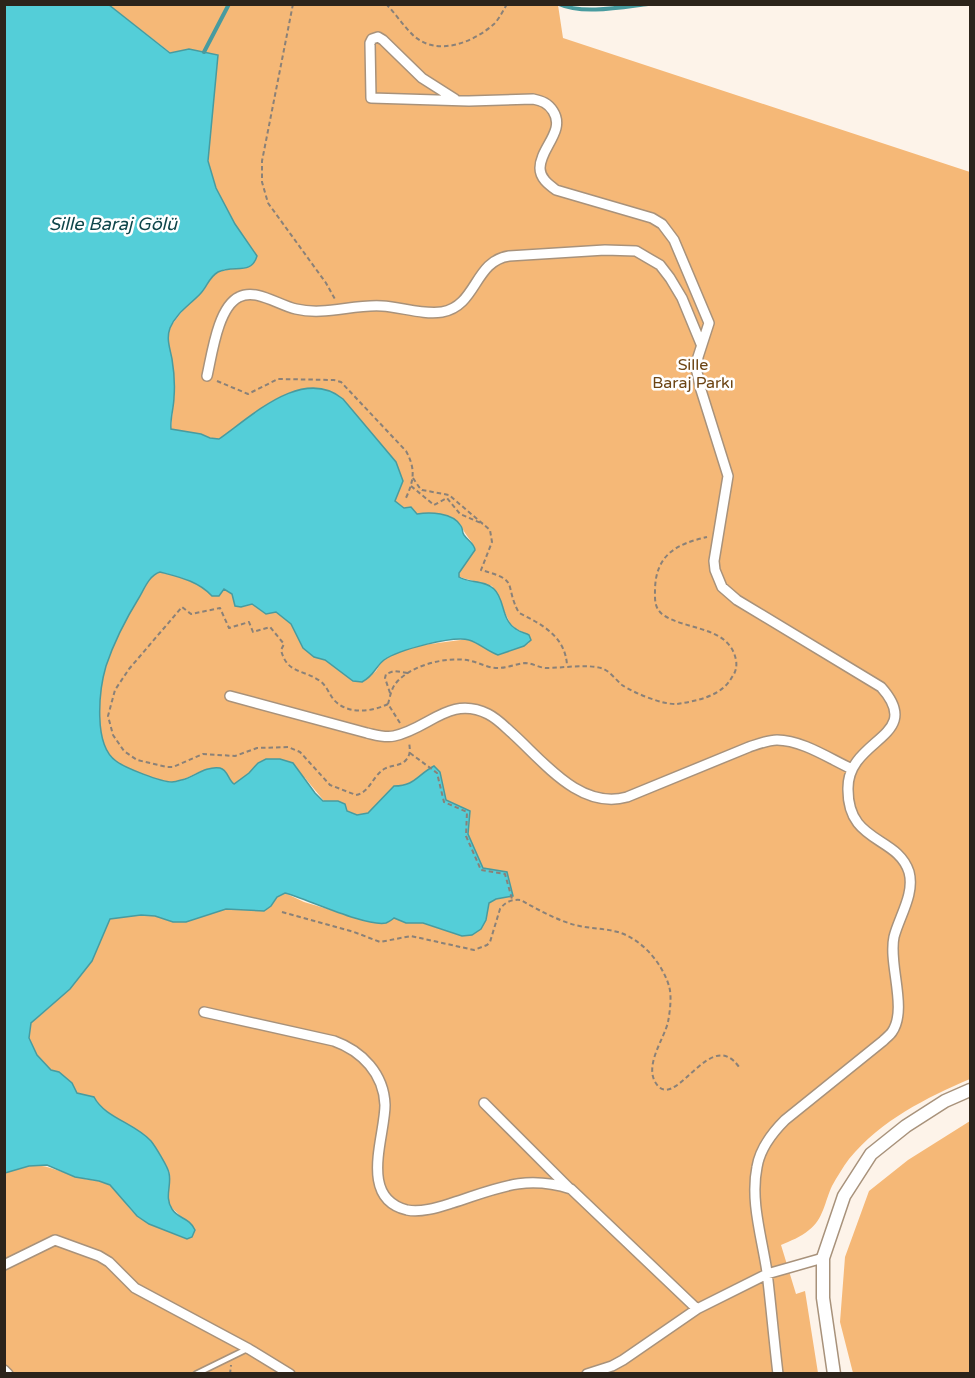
<svg xmlns="http://www.w3.org/2000/svg" width="975" height="1378" font-family="'Varela Round',sans-serif">
  <style>
    .forest { fill: #f5b877 }
    .water { fill: #54ced8; stroke: #489b9f; stroke-width: 1.5 }
    .lines { fill: none; stroke-linecap: round; stroke-linejoin: round }
    .stream { stroke: #489b9f; stroke-width: 4 }
    .service-casing { stroke: #a8927b; stroke-width: 8 }
    .minor-casing { stroke: #a8927b; stroke-width: 12 }
    .tertiary-casing { stroke: #a8927b; stroke-width: 15 }
    .path { stroke: #8a8178; stroke-width: 2; stroke-dasharray: 4.5 3; stroke-linecap: butt }
    .service { stroke: #fff; stroke-width: 4.5 }
    .minor { stroke: #fff; stroke-width: 9 }
    .tertiary { stroke: #fff; stroke-width: 12 }
    .labels { text-anchor: middle; stroke-width: 5; stroke-linejoin: round; paint-order: stroke }
    .park-label { font-size: 16px; fill: #6d4514; stroke: #fff }
    .water-label { font-size: 18px; font-style: italic; fill: #0f464b; stroke: #fff }
  </style>
  <rect width="100%" height="100%" fill="#fdf3e9"/>
  <path class="forest" d="M109 5H558L563 38 970 172V1079C926 1098 881 1120 849 1159 843 1167 837 1177 832 1186 825 1201 823 1220 809 1230 801 1237 790 1241 781 1245L796 1294 805 1291 818 1373 5 1374V1173C38 1155 54 1172 85 1179 93 1181 101 1180 108 1184 121 1192 127 1210 140 1218 154 1228 171 1231 187 1238 185 1232 184 1221 180 1216 176 1210 171 1210 169 1202 166 1193 171 1184 170 1174 169 1168 150 1139 145 1135 129 1123 104 1115 94 1097L77 1093 72 1083 59 1072 51 1070 37 1055 29 1038 31 1023 49 1008 92 961 110 918 141 915 155 916 173 922 226 909 264 911 271 906 277 897 285 893 304 902 368 921 378 923 394 918 406 923H423L462 936 486 920 489 903 496 899 513 896 483 868 468 834 470 811 446 800 440 772 406 786H394L368 813 357 816 347 811 345 804 338 801H324L305 778 258 763 249 773 234 784 231 783 225 771C220 770 213 768 207 769 196 772 185 781 173 782 161 783 122 768 113 759 93 741 99 690 106 666 113 642 127 617 140 596 145 587 150 575 160 572 179 577 198 581 212 596L224 589 232 594 241 607 252 604 266 614 276 612 291 624 314 657 325 660 353 681 363 682 376 671 382 661 402 650 423 645 468 639 498 655 529 643V635L516 629 510 623 492 586 459 577V573L475 550C474 542 465 536 461 525L435 513 417 514 413 510 405 508 395 501 403 481 396 462 343 399C303 366 252 416 219 439L210 438 201 434 171 429 174 397 172 359 167 339 170 327 184 309 204 290 210 279 218 272 231 269 250 267 235 224 216 188 211 175 189 49 171 53Z
    M970 1121V1373H853L840 1322 845 1257 869 1191 908 1160Z"/>
  <path class="water" d="M5 4 109 5 170 53 189 49 218 55 208 161 216 188 235 224 257 256C251 276 234 264 218 272 209 277 207 287 201 293 191 304 176 313 170 328 166 339 170 348 172 359 174 371 175 385 174 397 174 407 170 418 171 429L201 434 210 438 219 439C252 416 303 366 343 399L396 462 403 481 395 501 404 508 411 507 417 514C429 512 453 512 461 526 464 531 461 530 464 535 468 541 474 543 475 550L459 573V577C468 583 485 580 494 589 505 599 501 620 516 629 520 632 525 633 529 635L531 640 524 646 498 655C487 651 479 643 469 640 454 635 398 650 384 660 376 666 374 676 362 682L353 681 325 660 314 657 303 648 291 624 276 612 266 614 252 604 241 607 235 606 232 594 224 589 219 596H212C198 581 179 577 160 572 150 575 145 587 140 596 127 617 114 642 106 666 99 690 93 745 116 761 125 768 161 782 172 782 176 782 181 780 185 779 196 775 207 766 220 768 228 770 228 780 234 784L249 773 258 763 266 759H280L293 763 315 793 323 801H338L345 804 347 811 357 815 368 813 394 786C415 786 417 775 434 766L440 772 446 800 470 811 468 834 483 868 507 872 513 896 496 899 489 903 486 920 481 929 472 935 462 936 423 923H406L394 918C392 920 388 922 386 923 366 927 307 899 285 893L277 897 271 906 264 911 226 909 186 922H173L155 916 141 915 110 919 92 961 70 989 31 1023 29 1038 37 1055 51 1070 59 1072 72 1083 77 1093 94 1097C105 1118 135 1123 151 1141 155 1146 168 1167 169 1173 172 1185 164 1197 172 1209 178 1219 189 1217 195 1230L192 1237 187 1239 149 1224 137 1216 110 1185 99 1181 75 1177 47 1165 29 1166 5 1173Z"/>
  <g class="lines">
    <path class="stream" d="M559 4C582 15 623 7 648 4
      M204 52 229 4"/>
    <g class="service-casing">
      <path id="service" d="M196 1374 247 1349"/>
    </g>
    <g class="minor-casing">
      <path id="minor" d="M455 99 422 78 383 40 378 37 372 39 370 43 371 98 469 101 533 99C542 101 548 103 553 111 566 131 540 148 540 168 540 178 548 184 556 190L652 218 662 224 674 240 709 323 698 357 697 372 701 390 728 476 714 561 715 570 722 587 737 600 881 687C926 737 848 738 848 788 847 844 897 835 909 872 915 894 899 917 894 937 888 964 908 1009 892 1032 890 1035 886 1038 883 1041L785 1120C772 1133 760 1148 757 1167 750 1201 762 1238 767 1272 771 1306 774 1340 778 1374
        M207 376C212 354 218 307 239 297 256 288 278 305 296 309 325 316 353 304 382 306 401 307 423 315 442 312 477 306 474 261 509 256L605 250 636 251 660 265 670 278 682 298 701 344
        M230 696 367 733C376 735 385 738 394 736 429 729 449 695 488 714 498 719 505 727 513 734 544 762 580 810 627 797L749 747C758 744 768 740 777 740 802 740 830 759 852 769
        M204 1012 334 1041C362 1051 384 1074 385 1105 385 1137 358 1198 407 1210 421 1213 439 1207 452 1203 496 1189 524 1174 571 1189L697 1309
        M484 1103 569 1188
        M4 1265 55 1240 99 1256 109 1262 135 1288 249 1349 290 1374
        M4 1370 8 1374
        M587 1374 612 1366 623 1360 697 1309 767 1274 823 1258"/>
    </g>
    <g class="tertiary-casing">
      <path id="tertiary" d="M834 1374 823 1298V1258L844 1196 871 1154 906 1126 945 1101 970 1090"/>
    </g>
    <path class="path" d="M293 4 262 161V182L268 203 326 283 336 301
      M386 4C396 14 404 27 414 36 438 57 474 42 494 24 499 19 503 11 507 4
      M217 381 248 394 278 379 334 380 341 382 406 451C416 469 414 481 405 500
      M413 478 419 487 422 490 449 495 490 530 492 542 481 570C521 581 503 583 519 613 542 624 566 637 567 666
      M411 486 434 505 447 498 460 514 483 524
      M390 693 385 678 386 674 394 671 408 673
      M388 704C371 712 348 715 334 700 329 694 327 686 320 681 303 669 287 674 281 650L284 644 270 627 253 632 249 622 229 628 220 608 191 614 182 607 129 669 115 690 108 716 113 735 124 751 137 760 167 767H173L203 754 235 756 257 748 288 747 300 752 330 785 356 795C370 792 372 777 384 769 391 765 401 766 406 760 411 754 410 749 409 742
      M400 723 388 704C390 697 391 689 396 683 411 665 445 657 467 660 478 662 487 668 498 668 507 668 516 664 525 663 533 663 539 668 547 668 561 668 587 664 601 668 609 670 616 680 622 685 634 693 663 705 677 704 697 701 722 696 732 677 736 672 737 666 736 660 729 625 685 631 662 614 654 607 655 599 655 589 656 555 676 544 707 537
      M410 753 437 773 444 802 467 812 466 836 481 870 505 874 512 899
      M282 912 354 932 380 942 411 936 474 950 487 945 490 942 500 909C505 902 512 899 521 900 538 910 557 920 575 925 590 929 606 928 621 933 643 941 662 963 669 986 672 996 670 1011 668 1022 664 1040 641 1069 659 1087 679 1105 711 1027 739 1067
      M230 1374 231 1365"/>
    <use href="#service" class="service"/>
    <use href="#minor" class="minor"/>
    <use href="#tertiary" class="tertiary"/>
  </g>
  <g class="labels">
    <g class="park-label">
      <text x="693" y="370">Sille<tspan x="693" dy="18">Baraj Parkı</tspan></text>
    </g>
    <g class="water-label">
      <text x="113" y="230">Sille Baraj Gölü</text>
    </g>
  </g>
  <rect width="975" height="1378" fill="none" stroke="#2c241b" stroke-width="12"/>
</svg>
